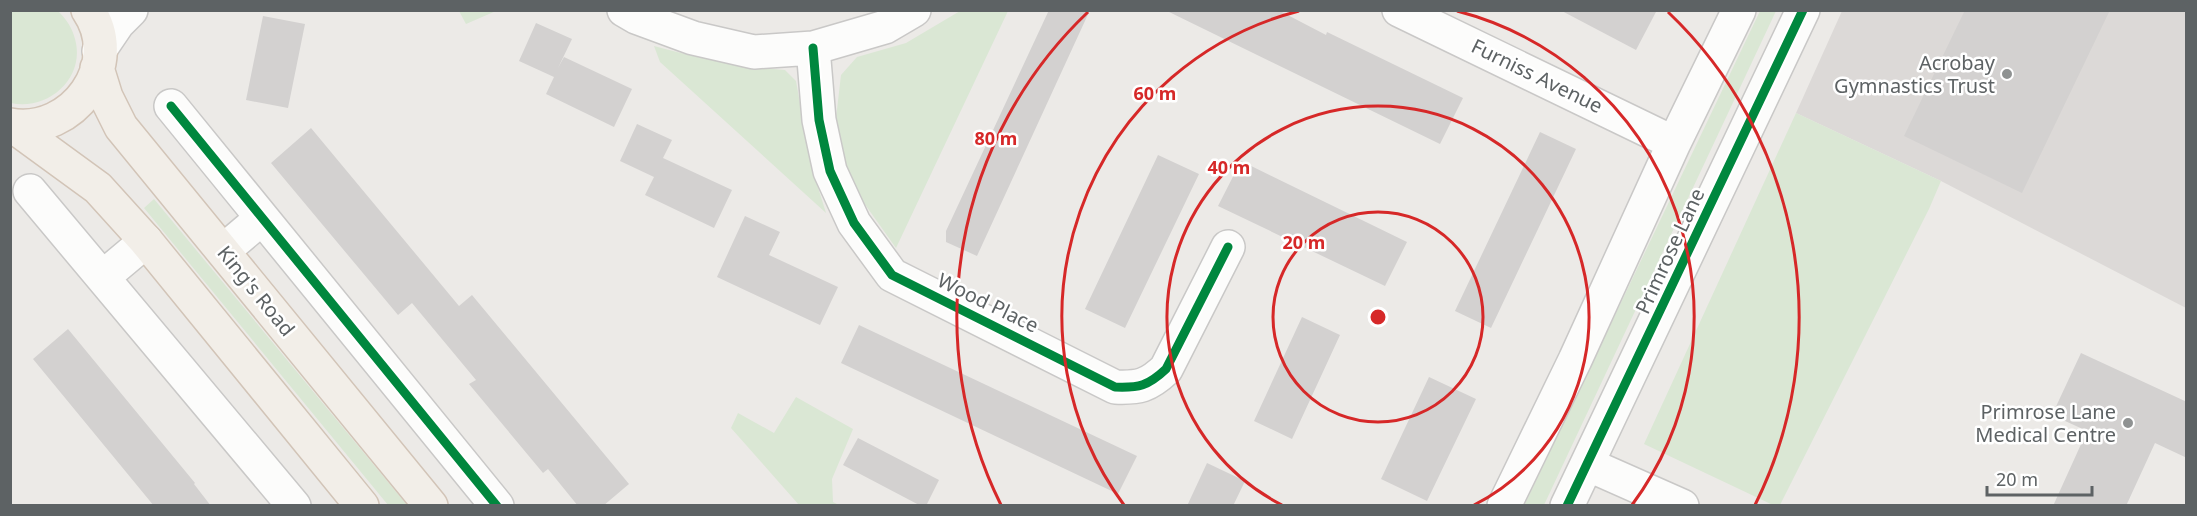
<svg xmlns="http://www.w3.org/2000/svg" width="2197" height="516" font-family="'Noto Sans',sans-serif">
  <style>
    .industrial { fill: #dcd9d7 }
    .green { fill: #dae7d4 }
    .building { fill: #d3d1d0 }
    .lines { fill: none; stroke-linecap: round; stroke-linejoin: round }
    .minor-casing { stroke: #c9c8c7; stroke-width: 36 }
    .major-casing { stroke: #d2c4b7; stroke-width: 36 }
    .minor { stroke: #fcfcfb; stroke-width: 33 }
    .major { stroke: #f2eee8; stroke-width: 33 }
    .cycleway-casing { stroke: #fff; stroke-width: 13 }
    .cycleway { stroke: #00873e; stroke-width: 9 }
    .ring { fill: none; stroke: #d62828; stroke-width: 3 }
    .poi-dot { fill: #8f9292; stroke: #fff; stroke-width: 2 }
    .labels { text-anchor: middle; stroke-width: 5; stroke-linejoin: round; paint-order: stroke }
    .poi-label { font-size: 20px; fill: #5d6264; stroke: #fff; text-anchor: end }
    .street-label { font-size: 20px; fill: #5d6264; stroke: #fff }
    .centre { fill: #d62828; stroke: #fff; stroke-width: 3 }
    .ring-label { font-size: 18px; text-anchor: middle; font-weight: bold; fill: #d62828; stroke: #fff; stroke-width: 5; stroke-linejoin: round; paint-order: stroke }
  </style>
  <rect width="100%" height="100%" fill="#eceae7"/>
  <path class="industrial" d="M1842 11H2186V308L1941 181 1796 113Z"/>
  <path class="green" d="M10 11H58C66 19 72 27 75 39 86 78 48 111 11 103Z
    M459 11H496L466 24Z
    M960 11H1008L896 248 864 203 843 158 836 118 841 75 857 57 906 43Z
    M1760 11H1776L1544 505 1524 506Z
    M654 46C699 58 738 67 785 70L796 81 811 165 826 213 660 62Z
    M1796 113 1941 181 1929 209 1780 505 1775 506 1644 444Z
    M154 199 407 505H388L144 208Z
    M796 397 853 429 832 479 833 502 839 505H799L731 428 738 413 774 433Z"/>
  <path class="building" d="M1049 10H1090L977 256 946 242V231Z
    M1165 10H1278L1326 35 1327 32 1463 98 1440 144Z
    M1560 10H1657L1636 50Z
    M1965 10H2110L2022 193 1904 136Z
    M263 16 305 24 288 108 246 100Z
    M536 23 572 39 558 68 564 57 632 89 614 127 546 94 554 77 519 61Z
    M637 124 672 140 663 158 732 190 714 228 645 195 654 177 620 161Z
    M311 128 459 306 472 295 629 484 603 506H578L548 469 543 473 469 384 476 380 412 303 398 315 271 163Z
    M1540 132 1576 149 1491 328 1455 311Z
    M1158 155 1199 174 1125 328 1085 309Z
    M1241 161 1407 242 1385 286 1218 206Z
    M745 216 780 232 769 255 838 287 820 325 717 277Z
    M1302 317 1340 335 1292 439 1254 421Z
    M859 325 1137 456 1118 494 841 363Z
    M68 329 195 483 194 484 211 506H154L33 359Z
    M2081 353 2187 402V458L2155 443 2126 506H2053L2087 431 2052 415Z
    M1429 377 1476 399 1427 501 1381 479Z
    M858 438 939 480 926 506H921L843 465Z
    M1207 463 1245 481 1233 506H1187Z"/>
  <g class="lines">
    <g class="minor-casing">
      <path id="minor" d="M624 10 636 17 693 38 754 52 813 48 885 27 914 10
        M1399 10 1674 143
        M813 48 819 120 830 171 854 223 892 275 1115 387C1139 388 1148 386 1166 369L1228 247
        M99 51 118 23 131 10
        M171 106 497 506
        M30 191 294 506
        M223 251 262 218
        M103 277 146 241
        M1587 464 1682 506
        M1504 506 1575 360 1674 143 1739 10
        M1567 506 1803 10"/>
    </g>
    <g class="major-casing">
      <path id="major" d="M97 68 106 97 121 127 431 506
        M10 125C73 136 125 64 88 10
        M13 126 98 188 146 241 362 506"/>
    </g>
    <use href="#minor" class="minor"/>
    <use href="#major" class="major"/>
    <g class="cycleway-casing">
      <path id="cycleway" d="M813 48 819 120 830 171 854 223 892 275 1115 387C1139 388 1148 386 1166 369L1228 247
        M171 106 497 506
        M1567 506 1803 10"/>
    </g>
    <use href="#cycleway" class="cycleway"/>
  </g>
  <g class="ring">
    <circle cx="1378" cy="317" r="105"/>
    <path d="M1282 505A211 211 0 1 1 1474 505"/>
    <path d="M1124 505A316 316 0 0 1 1299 11M1457 11A316 316 0 0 1 1632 505"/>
    <path d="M1001 505A421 421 0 0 1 1088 12M1668 12A421 421 0 0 1 1755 505"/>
  </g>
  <g class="poi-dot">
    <circle cx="2007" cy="74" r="6"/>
    <circle cx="2128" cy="423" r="6"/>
  </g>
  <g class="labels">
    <g class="poi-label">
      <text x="1995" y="70">Acrobay<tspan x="1995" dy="23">Gymnastics Trust</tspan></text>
      <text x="2116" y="419">Primrose Lane<tspan x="2116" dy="23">Medical Centre</tspan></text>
    </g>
    <g class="street-label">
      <text transform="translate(1537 76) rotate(26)" y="7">Furniss Avenue</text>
      <text transform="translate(1670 251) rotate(-65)" y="7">Primrose Lane</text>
      <text transform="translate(256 291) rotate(51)" y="7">King's Road</text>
      <text transform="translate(988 303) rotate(26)" y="7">Wood Place</text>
    </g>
  </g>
  <circle cx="1378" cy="317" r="9" class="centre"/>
  <g class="ring-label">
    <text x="1155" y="100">60 m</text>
    <text x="996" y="145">80 m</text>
    <text x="1229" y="174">40 m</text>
    <text x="1304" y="249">20 m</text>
  </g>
  <rect width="2197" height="516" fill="none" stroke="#5d6264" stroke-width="24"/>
  <path d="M1987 486v9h105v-9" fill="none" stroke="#5d6264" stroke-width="3"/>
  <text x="1996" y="486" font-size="18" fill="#5d6264" stroke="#ffffff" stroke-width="4.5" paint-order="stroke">20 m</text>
</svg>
